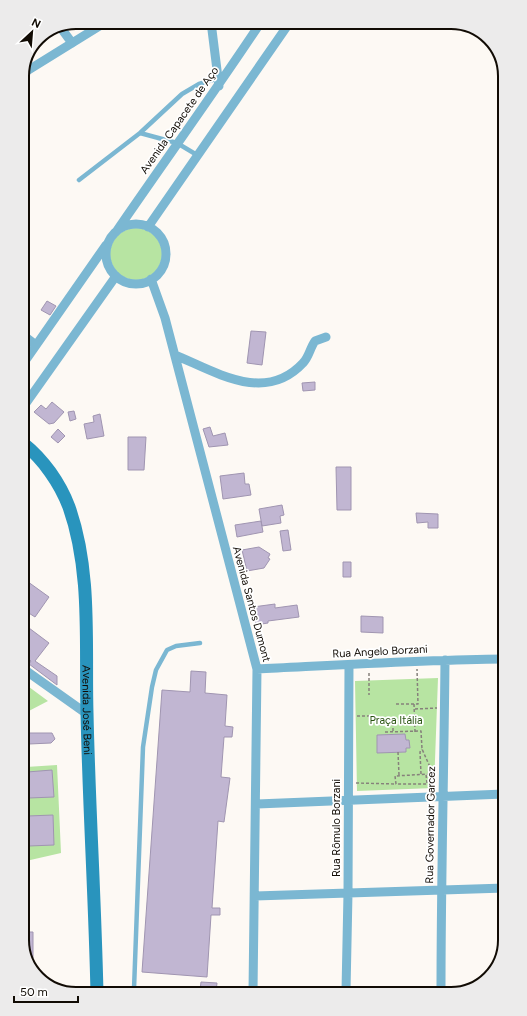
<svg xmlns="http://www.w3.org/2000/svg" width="527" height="1016" font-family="Figtree,sans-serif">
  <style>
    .green { fill: #b7e4a2 }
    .building { fill: #c1b6d2; stroke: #a095b1 }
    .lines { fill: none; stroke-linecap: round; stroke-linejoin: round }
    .path { stroke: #86817b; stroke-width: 1.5; stroke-dasharray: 3 2; stroke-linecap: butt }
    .lane { stroke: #7bb7d2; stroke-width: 4.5 }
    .street { stroke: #7bb7d2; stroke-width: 9 }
    .secondary { stroke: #2994bd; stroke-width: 13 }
    .labels { text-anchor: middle; stroke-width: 3.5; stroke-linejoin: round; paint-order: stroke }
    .street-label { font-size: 11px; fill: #110b04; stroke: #fff }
    .park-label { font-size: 11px; fill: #2a5411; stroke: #fff }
    .rim { fill: none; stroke: #110b04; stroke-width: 2 }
  </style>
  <rect width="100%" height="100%" fill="#fdf9f4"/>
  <path class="green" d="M110 254a26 26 0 1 1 52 0a26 26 0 1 1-52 0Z
    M438 678 434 788 357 791 355 681Z
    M25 684 48 701 25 713Z
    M57 765 61 853 26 861 25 766 26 767Z"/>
  <path class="building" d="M47 301 56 306 50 315 41 310Z
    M251 331 266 332 262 365 247 363Z
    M315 382V390L303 391 302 383Z
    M52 402 64 412 54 423 49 424 34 412 41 405 46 409Z
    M74 411 76 419 70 421 68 412Z
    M100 414 104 436 87 439 84 424 94 422 93 416Z
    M210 427 213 436 225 433 228 445 209 447 203 429Z
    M58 429 65 436 58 443 51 437Z
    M128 437H146L144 470H128Z
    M336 467H351V510H337Z
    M244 473 245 484H249L251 495 223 499 220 476Z
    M282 505 284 515 280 516 281 523 262 526 259 509Z
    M416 513 438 514V528H428V522L417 523Z
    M261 521 263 532 237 537 235 525Z
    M288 530 291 550 283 551 280 531Z
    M259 547 270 554 268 558 270 559 264 568 247 571 242 550Z
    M343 562H351V577H343Z
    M24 579 49 597 35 617 24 610Z
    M275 604V608L297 605 299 617 268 621V623L256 625 253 607Z
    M361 616 383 617V633L361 632Z
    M25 625 49 643 35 661 57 676V685L29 664 31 661 25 656Z
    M191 671 206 672 205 693 227 695 225 726 233 727 232 737H224L221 777 230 778 224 822 218 821 212 908H220V915H211L207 977 142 972 162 690 190 692Z
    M29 733H52L55 739 51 743 29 744Z
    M405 734 406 740H409L410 748H406V752L377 753V735Z
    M52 770 54 797 29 798 27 772Z
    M53 815 54 845 29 846 28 816Z
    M26 932H33V958H26Z
    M201 982 217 983 216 992 207 993 208 991 200 990Z"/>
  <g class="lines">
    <path class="path" d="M369 673V695
      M396 704H418L417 669
      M414 704 415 732
      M415 709 437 708
      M357 716H369
      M393 718V732
      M385 732 421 731 422 749 430 767 429 774 395 776 396 784H427L426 774
      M398 752 399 775
      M421 774 420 752 422 749
      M356 783 396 784"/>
    <path class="lane" d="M140 133 177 143 197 155
      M79 180 140 133 182 94 199 84 219 78
      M134 989 143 747 152 687 156 670 167 650 176 646 200 643
      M89 994 97 988 190 991"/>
    <path class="street" d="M211 22 219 86
      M61 28 72 43
      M22 74 106 22
      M106 254a30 30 0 1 1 60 0a30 30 0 1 1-60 0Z
      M148 227 290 22
      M116 232C164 162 214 93 261 22
      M151 279 165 318 257 669 253 992
      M23 335 36 345
      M175 355C216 372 265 404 303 363 309 357 310 348 315 341L326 337
      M23 364 106 245
      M24 406 116 276
      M257 669C339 665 421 660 504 659
      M25 670 87 714
      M257 804 504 794
      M255 896 505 888
      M441 990C441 880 444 770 445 660
      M346 991 348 893 349 665"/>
    <path class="secondary" id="s1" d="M24 444C43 459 60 483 69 507 92 572 85 645 87 713 89 807 95 900 97 994"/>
  </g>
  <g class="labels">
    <g class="street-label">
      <text transform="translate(179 120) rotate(-55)" y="4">Avenida Capacete de Aço</text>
      <text transform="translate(252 604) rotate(75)" y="4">Avenida Santos Dumont</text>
      <text transform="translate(380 651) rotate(-3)" y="4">Rua Angelo Borzani</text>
      <text dy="4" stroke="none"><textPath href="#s1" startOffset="283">Avenida José Beni</textPath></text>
      <text transform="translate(430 825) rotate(-89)" y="4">Rua Governador Garcez</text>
      <text transform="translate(336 828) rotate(-90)" y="4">Rua Rômulo Borzani</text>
    </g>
    <g class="park-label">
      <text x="396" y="724">Praça Itália</text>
    </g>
  </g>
  <path d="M0 0H527V1016H0ZM76 29H451A47 47 0 0 1 498 76V940A47 47 0 0 1 451 987H76A47 47 0 0 1 29 940V76A47 47 0 0 1 76 29Z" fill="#ecebeb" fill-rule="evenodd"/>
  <path class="rim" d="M76 29H451A47 47 0 0 1 498 76V940A47 47 0 0 1 451 987H76A47 47 0 0 1 29 940V76A47 47 0 0 1 76 29Z"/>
  <g transform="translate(32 32) rotate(26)" stroke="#ffffff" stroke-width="3" paint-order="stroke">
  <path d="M0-3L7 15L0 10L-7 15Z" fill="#110b04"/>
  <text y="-6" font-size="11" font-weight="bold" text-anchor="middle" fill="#110b04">N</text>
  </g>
  <path d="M14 996v6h64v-6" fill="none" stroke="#110b04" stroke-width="2"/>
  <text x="20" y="996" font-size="12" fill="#110b04" stroke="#ffffff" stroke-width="3" paint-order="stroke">50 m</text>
</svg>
